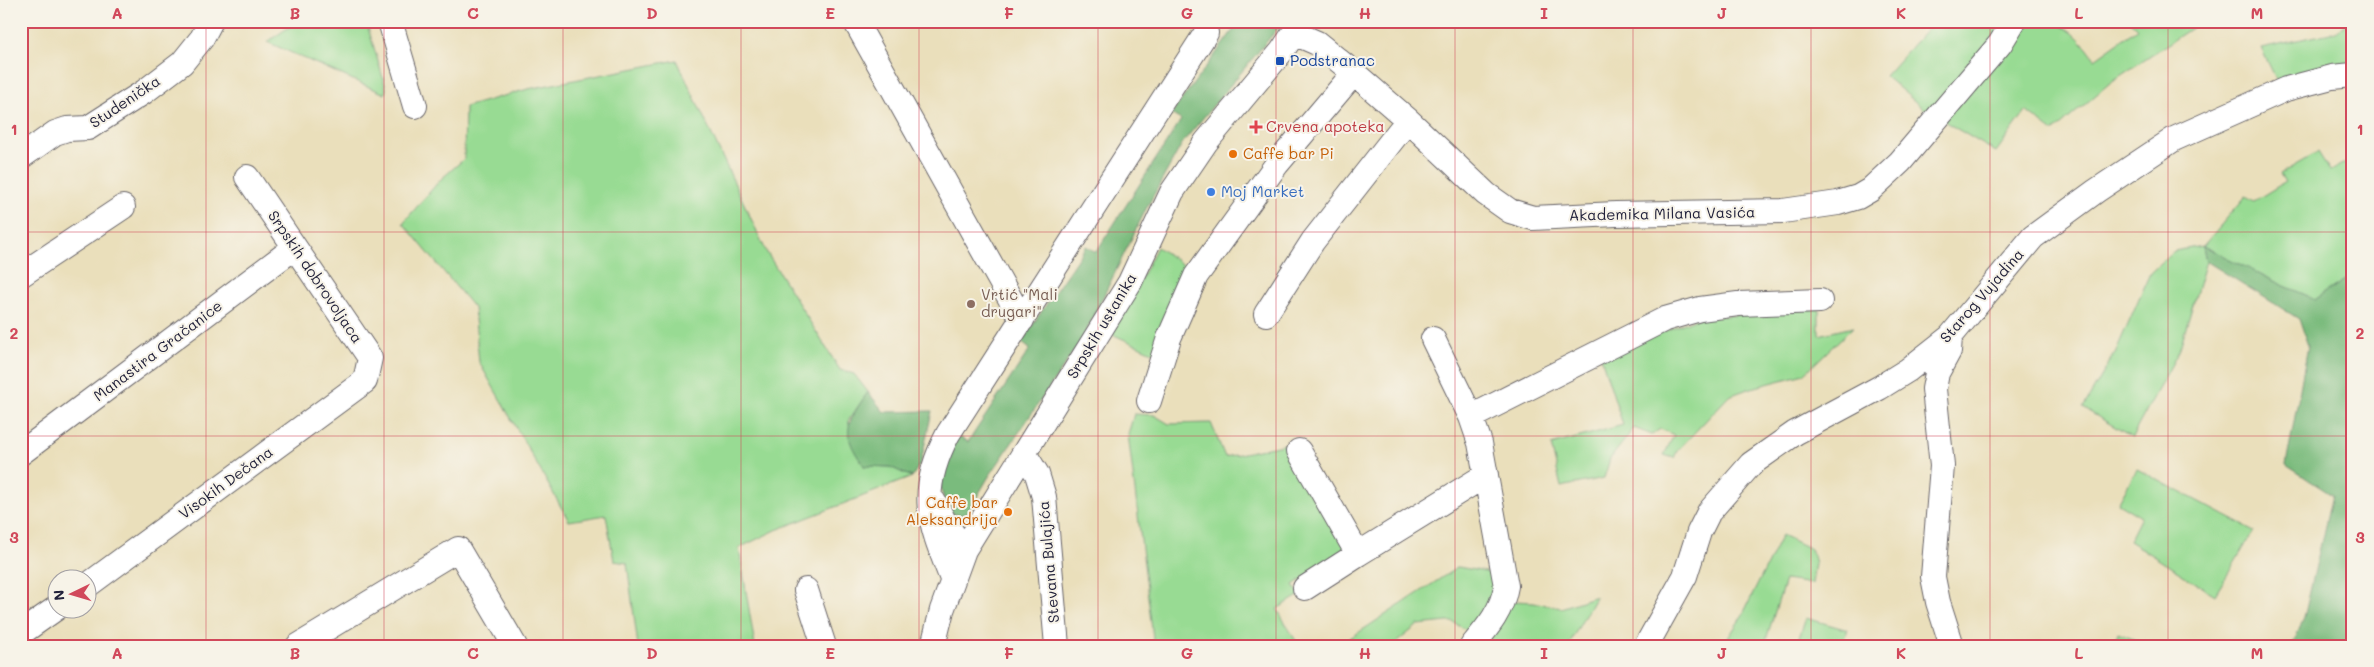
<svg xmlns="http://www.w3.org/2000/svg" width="2374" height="667" font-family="Mali,sans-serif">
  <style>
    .green { fill: #98db93; stroke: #5d7e67 }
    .forest { fill: #7abb7d; stroke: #4e6e5c }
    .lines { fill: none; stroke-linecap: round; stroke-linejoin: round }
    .minor-casing { stroke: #686468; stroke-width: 26 }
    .minor { stroke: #fff; stroke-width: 24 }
    .grid { fill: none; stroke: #d1495b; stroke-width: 1; stroke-opacity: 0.55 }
    .transit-dot { fill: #1a4fb4; stroke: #f7f3e8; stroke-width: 2 }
    .health-dot { fill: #e0444e; stroke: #f7f3e8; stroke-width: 2 }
    .food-dot { fill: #e8710a; stroke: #f7f3e8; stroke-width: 2 }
    .shop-dot { fill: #3f7fe0; stroke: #f7f3e8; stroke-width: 2 }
    .education-dot { fill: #8d6e63; stroke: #f7f3e8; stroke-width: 2 }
    .labels { text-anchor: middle; stroke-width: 4; stroke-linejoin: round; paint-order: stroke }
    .transit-label { font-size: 15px; fill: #164399; stroke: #f7f3e8; text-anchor: start }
    .street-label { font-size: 15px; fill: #22223b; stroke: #f7f3e8 }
    .health-label { font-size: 15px; fill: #be3a42; stroke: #f7f3e8; text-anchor: start }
    .food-label { font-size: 15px; fill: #c56008; stroke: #f7f3e8; text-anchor: start }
    .shop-label { font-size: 15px; fill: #366cbe; stroke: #f7f3e8; text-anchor: start }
    .education-label { font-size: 15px; fill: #785e54; stroke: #f7f3e8; text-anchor: start }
    .neatline { fill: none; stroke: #d1495b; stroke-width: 2 }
    .grid-label { font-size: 16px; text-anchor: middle; font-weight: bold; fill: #d1495b }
  </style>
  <rect width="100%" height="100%" fill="#f7f3e8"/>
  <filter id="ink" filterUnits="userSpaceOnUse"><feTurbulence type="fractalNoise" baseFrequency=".02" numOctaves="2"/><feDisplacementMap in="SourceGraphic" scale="10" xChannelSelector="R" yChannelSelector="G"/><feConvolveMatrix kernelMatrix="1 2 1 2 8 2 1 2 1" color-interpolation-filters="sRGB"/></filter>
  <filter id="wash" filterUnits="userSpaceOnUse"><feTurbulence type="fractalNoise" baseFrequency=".0096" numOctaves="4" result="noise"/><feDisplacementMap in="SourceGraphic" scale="20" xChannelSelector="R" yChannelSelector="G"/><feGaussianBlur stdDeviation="1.12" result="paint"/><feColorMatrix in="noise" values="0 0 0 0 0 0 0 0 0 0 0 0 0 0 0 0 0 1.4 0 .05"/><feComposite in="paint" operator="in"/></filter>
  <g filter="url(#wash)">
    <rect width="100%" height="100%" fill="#eadfbb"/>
    <path class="green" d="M298 21H366L386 88 385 94 267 42Z
      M1934 21H2006L1932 116 1885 76Z
      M2023 21C2063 21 2072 27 2095 59L2137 29 2130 21H2202L2111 82 2053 132 2026 111 1996 152 1942 120Z
      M2351 21H2353V67L2278 83 2261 48 2335 32Z
      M677 60 767 253 840 370 854 374 868 392 848 421 864 466 890 467 912 477 776 530 739 548 755 646H638L627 563 614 561 606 515 569 521 479 362 474 308 403 223 440 180 464 159 465 107 528 89Z
      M2318 152 2330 171 2353 158V275L2315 299 2282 285 2203 246 2206 261 2179 351 2132 437 2083 408 2116 351 2150 273 2174 251 2203 246 2246 196 2254 201 2285 182 2280 174Z
      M1157 247 1192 271 1154 353 1112 334Z
      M1819 309V335L1853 327 1804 374 1748 389 1729 396 1677 451 1674 458 1664 455 1674 435 1660 429 1652 435 1634 428 1610 459 1604 478 1561 487 1551 445 1623 425 1601 357 1697 318Z
      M1134 414 1154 415 1169 424 1211 423 1225 457 1287 444 1348 550 1293 585 1300 595 1277 609 1299 646H1154L1128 434Z
      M2137 469 2254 531 2215 595 2129 541 2141 517 2118 503Z
      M1782 535 1811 549 1815 563 1812 584 1785 580 1764 646H1723L1742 616Z
      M1458 567 1497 574 1495 596 1474 635 1453 622H1447L1418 625 1392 646H1338Z
      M1596 596 1568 646H1484L1513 601 1534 602 1561 608Z
      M1806 618 1848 630 1840 646H1796Z
      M2118 633 2151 646H2115Z"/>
    <path class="forest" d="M1220 21H1284L1183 142 1146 209 1083 338 988 478 968 512 961 515 953 514C930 483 943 466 958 436L968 442 1030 349 1021 342 1086 246 1096 252 1181 120 1171 114 1234 29Z
      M2203 246 2282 285 2315 299 2353 275V646H2292L2304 618 2332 495 2286 465 2308 346 2299 319 2206 261Z
      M868 392 884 412 932 411 921 462 912 477 890 467 864 466C840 432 846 424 868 392Z"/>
  </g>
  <g filter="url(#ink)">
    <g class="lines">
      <g class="minor-casing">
        <path id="minor" d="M390 21 415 106
          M855 21 1022 320
          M1294 33 1317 43 1354 73 1408 120 1486 194 1510 211 1533 218 1616 214 1783 211 1838 203 1858 197 1870 190 1900 162 2000 44 2014 21
          M21 157 55 133 67 129 88 128 144 92 182 63 202 38 211 21
          M21 275 123 207
          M1266 314 1313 241 1408 120
          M1950 337 1949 351 1937 373 1934 389 1942 466 1933 577 1938 602 1952 646
          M1433 339 1471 417 1480 443 1506 586C1502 611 1488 627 1472 646
          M1149 401 1169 338 1196 276 1277 164 1354 73
          M1471 417 1665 319 1700 309 1738 304 1820 301
          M1299 451 1358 554 1486 475
          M21 453 294 248
          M1024 453 1037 474 1044 497 1057 646
          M934 502 944 521 964 550
          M952 579C929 521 917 493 948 434L1206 33
          M88 585 365 381 370 358 247 177
          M1305 588 1358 554
          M806 590 824 646
          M21 633 58 607
          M298 646 458 549 515 646
          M933 646 942 610 964 550 1130 282 1172 192 1206 142 1282 51 1294 33 1299 21
          M1646 646 1685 576 1699 532 1709 512 1751 464 1795 433 1879 388 1908 370 1950 337 2033 237 2096 191 2174 139 2286 89 2332 77 2353 75"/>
      </g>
      <use href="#minor" class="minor"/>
    </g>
  </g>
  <path class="grid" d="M206 21V646M384 21V646M563 21V646M741 21V646M919 21V646M1098 21V646M1276 21V646M1455 21V646M1633 21V646M1811 21V646M1990 21V646M2168 21V646M21 232H2353M21 436H2353"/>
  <rect class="transit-dot" x="1275" y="56" width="10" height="10" rx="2.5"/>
  <path class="health-dot" d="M1253.5 119.5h5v5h5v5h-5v5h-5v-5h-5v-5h5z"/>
  <g class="food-dot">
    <circle cx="1233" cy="154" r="5"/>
    <circle cx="1008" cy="512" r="5"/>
  </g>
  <circle class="shop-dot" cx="1211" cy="192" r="5"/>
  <circle class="education-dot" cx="971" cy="304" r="5"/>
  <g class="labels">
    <g class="transit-label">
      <text x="1290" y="66">Podstranac</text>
    </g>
    <g class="street-label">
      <text transform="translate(125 102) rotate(-34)" y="5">Studenička</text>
      <text transform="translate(1662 214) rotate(-1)" y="5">Akademika Milana Vasića</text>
      <text transform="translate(315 277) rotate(56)" y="5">Srpskih dobrovoljaca</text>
      <text transform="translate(1982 296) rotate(-49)" y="5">Starog Vujadina</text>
      <text transform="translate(1102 326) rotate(-59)" y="5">Srpskih ustanika</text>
      <text transform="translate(158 351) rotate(-37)" y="5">Manastira Gračanice</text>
      <text transform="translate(226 483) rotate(-36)" y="5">Visokih Dečana</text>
      <text transform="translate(1049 562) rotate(-95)" y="5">Stevana Bulajića</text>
    </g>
    <g class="health-label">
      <text x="1266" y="132">Crvena apoteka</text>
    </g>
    <g class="food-label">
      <text x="1243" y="159">Caffe bar Pi</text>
      <text x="998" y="508" text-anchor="end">Caffe bar<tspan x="998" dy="17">Aleksandrija</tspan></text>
    </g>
    <g class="shop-label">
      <text x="1221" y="197">Moj Market</text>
    </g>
    <g class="education-label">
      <text x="981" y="300">Vrtić "Mali<tspan x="981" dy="17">drugari"</tspan></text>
    </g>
  </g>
  <rect width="2374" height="667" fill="none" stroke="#f7f3e8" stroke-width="55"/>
  <g transform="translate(72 594) rotate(265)"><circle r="24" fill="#f7f3e8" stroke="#a29fa3"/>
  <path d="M0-4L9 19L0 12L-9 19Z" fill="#d1495b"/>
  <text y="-8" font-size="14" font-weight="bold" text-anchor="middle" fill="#22223b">N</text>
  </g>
  <rect x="28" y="28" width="2318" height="612" class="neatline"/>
  <g class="grid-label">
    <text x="117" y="19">A</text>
    <text x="295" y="19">B</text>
    <text x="473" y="19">C</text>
    <text x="652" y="19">D</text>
    <text x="830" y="19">E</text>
    <text x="1009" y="19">F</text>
    <text x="1187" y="19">G</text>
    <text x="1365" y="19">H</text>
    <text x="1544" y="19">I</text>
    <text x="1722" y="19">J</text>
    <text x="1901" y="19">K</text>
    <text x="2079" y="19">L</text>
    <text x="2257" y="19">M</text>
    <text x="14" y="135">1</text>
    <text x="2360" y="135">1</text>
    <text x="14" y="339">2</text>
    <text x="2360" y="339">2</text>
    <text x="14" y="543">3</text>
    <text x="2360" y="543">3</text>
    <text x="117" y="659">A</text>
    <text x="295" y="659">B</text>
    <text x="473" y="659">C</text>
    <text x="652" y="659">D</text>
    <text x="830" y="659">E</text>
    <text x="1009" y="659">F</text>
    <text x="1187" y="659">G</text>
    <text x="1365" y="659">H</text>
    <text x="1544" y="659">I</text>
    <text x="1722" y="659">J</text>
    <text x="1901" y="659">K</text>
    <text x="2079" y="659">L</text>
    <text x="2257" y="659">M</text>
  </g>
</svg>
